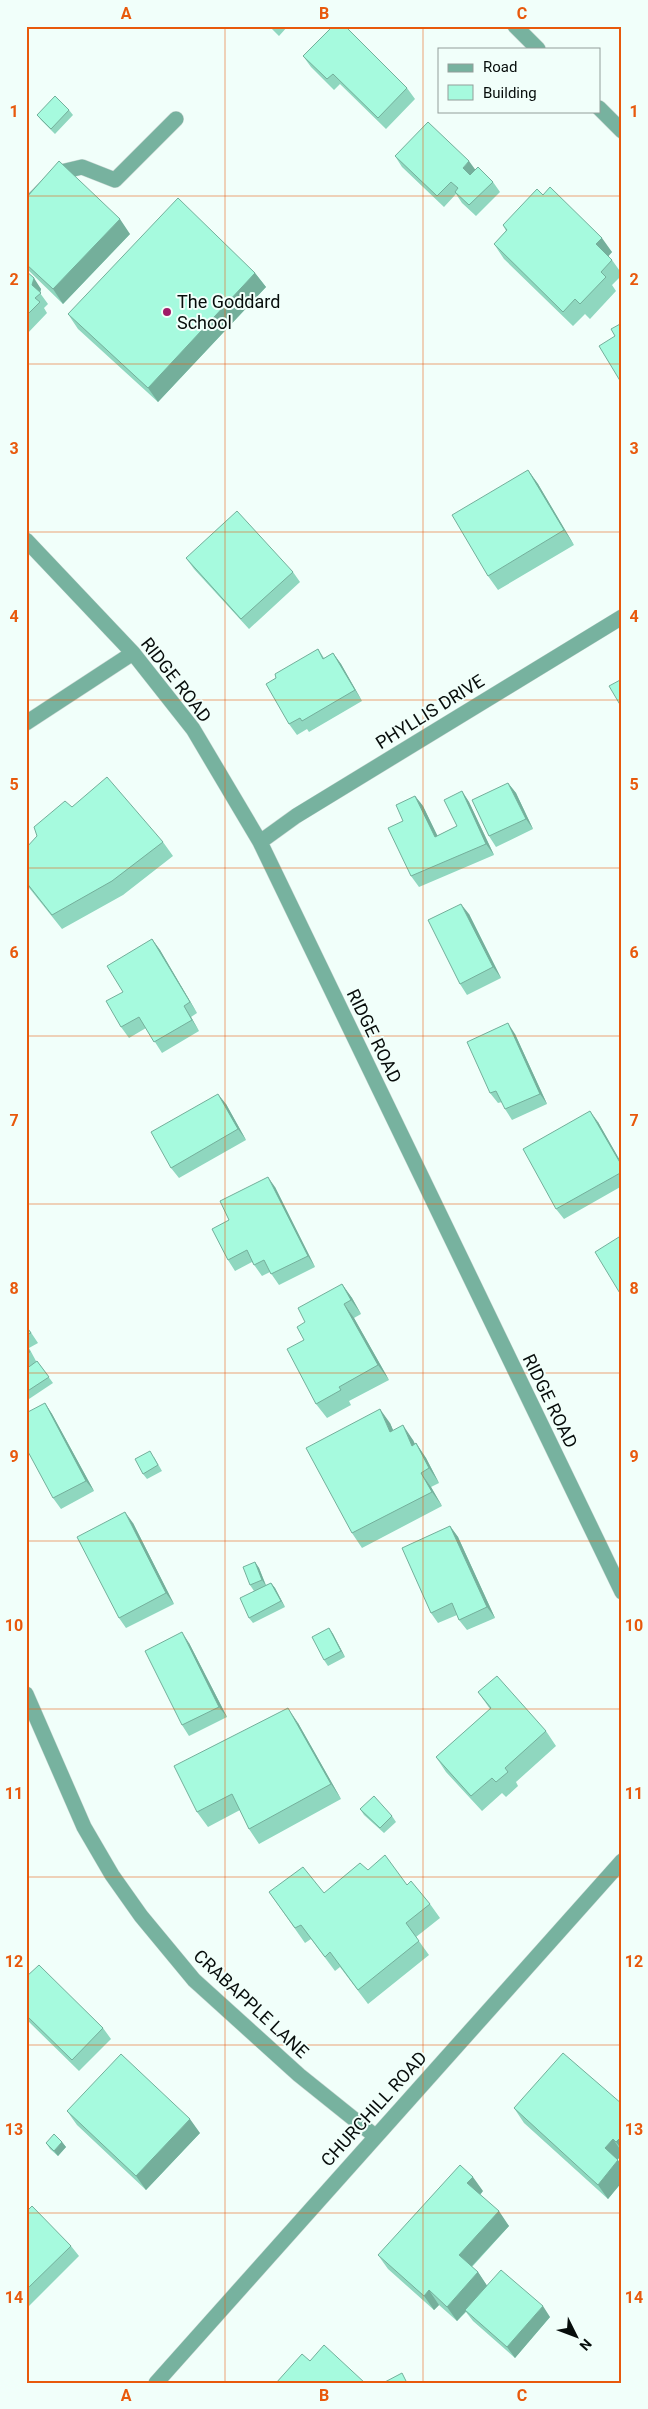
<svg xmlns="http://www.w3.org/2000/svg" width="648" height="2409" font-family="Roboto,sans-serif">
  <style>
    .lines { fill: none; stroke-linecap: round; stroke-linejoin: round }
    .minor-casing { stroke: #ccd8d4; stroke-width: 16 }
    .minor { stroke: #77b29f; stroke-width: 15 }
    .wall { fill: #8fd7bf }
    .shaded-wall { fill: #74af9b }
    .building { fill: #a6fade; stroke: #74af9b }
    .grid { fill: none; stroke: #e8590c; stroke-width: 1; stroke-opacity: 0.55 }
    .poi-dot { fill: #a01a67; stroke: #f1fffa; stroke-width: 2 }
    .labels { text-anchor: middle; stroke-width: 4; stroke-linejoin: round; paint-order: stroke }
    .poi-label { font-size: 18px; fill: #070d0b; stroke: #f1fffa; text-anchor: start }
    .street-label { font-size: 18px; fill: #070d0b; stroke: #f1fffa }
    .neatline { fill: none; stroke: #e8590c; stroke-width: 2 }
    .grid-label { font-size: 16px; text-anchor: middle; font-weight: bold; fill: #e8590c }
  </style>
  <rect width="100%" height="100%" fill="#f1fffa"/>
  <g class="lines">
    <g class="minor-casing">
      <path id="minor" d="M515 26 538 49
        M599 108 622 131
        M26 207 61 172 82 167 115 180 176 119
        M26 540 133 653 193 729 260 842 622 1592
        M26 723 133 653
        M260 842 296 816 622 617
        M26 1694 84 1827 112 1875 141 1916 194 1980 299 2075 375 2136
        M156 2383 622 1861"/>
    </g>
    <use href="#minor" class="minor"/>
  </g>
  <path class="wall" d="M269 26H288L279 36Z
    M303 56 407 88 415 99 386 129 340 84 334 90 311 67Z
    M69 110 73 115 55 134 41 120 37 115Z
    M395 156 475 170 493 182 500 192 476 216 462 203 456 194 444 207 402 167Z
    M543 195 612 252 608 256 612 260 622 274V275L612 285 616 291 590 319 585 314 573 326 504 259 494 244 506 231 503 225Z
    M26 198 130 234 63 304 26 268Z
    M26 271 41 289 40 293 48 304 44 308 47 313 26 335Z
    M255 273 266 287 158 402 78 329 68 314Z
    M528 470 538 484 574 545 498 590 488 576Z
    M186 558 293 572 300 582 249 629 194 569Z
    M318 649 324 658 333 653 341 664 362 701 309 732 307 729 297 735 289 724 276 678Z
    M508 783 516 793 533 829 496 847 489 836Z
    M462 791 469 802 494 855 419 887 411 876 403 821 415 796 423 806 437 836 457 826Z
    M72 807 163 842 173 856 123 895 62 929 26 884V848Z
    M469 914 501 978 467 995 460 984Z
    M152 939 160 950 197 1013 191 1017 199 1031 162 1053 146 1028 129 1038 121 1027 123 992Z
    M515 1034 547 1104 512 1120 505 1109 502 1102 498 1103 490 1093Z
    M226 1104 246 1140 179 1178 171 1168Z
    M598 1122 622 1164V1186L564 1219 556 1209Z
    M275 1187 315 1267 279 1285 270 1272 262 1276 252 1262 235 1271 228 1260 229 1220Z
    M342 1284 352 1298 361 1314 354 1318 389 1380 349 1401 351 1405 327 1418 316 1404 304 1340 305 1322Z
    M26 1325 38 1343 29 1348 36 1361H37L53 1383 26 1401Z
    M45 1403 52 1414 94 1491 61 1509 53 1498Z
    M390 1423 393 1430 413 1440 415 1444 416 1443 426 1458 439 1483 431 1487 442 1506 362 1548 352 1533Z
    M154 1457 162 1471 147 1479 143 1474Z
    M133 1523 174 1604 126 1628 119 1618Z
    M450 1526 458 1537 495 1618 467 1630 459 1620 457 1615 438 1623 431 1613Z
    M255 1562 259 1568 266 1585 271 1583 275 1588 285 1607 253 1623 249 1618 254 1591 250 1585Z
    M329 1628 333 1634 345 1657 328 1666 324 1660Z
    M189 1643 227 1717 189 1736 182 1725Z
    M478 1692 546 1731 556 1746 516 1782 518 1786 506 1797 502 1793 482 1811 446 1772 436 1757 490 1709Z
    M298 1723 341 1799 259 1844 249 1829 240 1810 208 1827 197 1812Z
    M360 1809 392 1816 396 1822 384 1833 364 1815Z
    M368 1870 407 1885 430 1904 440 1918 416 1937 429 1955 368 2004 340 1967 335 1971 311 1939 305 1943 269 1892 324 1893Z
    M26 1977 103 2028 111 2039 79 2071 26 2019Z
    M622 2104V2155L617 2160 622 2166V2182L608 2199 524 2123 514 2108Z
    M67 2111 200 2133 146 2190 77 2125Z
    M62 2142 66 2147 58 2156 50 2149 46 2143Z
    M483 2191 480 2195 509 2226 472 2267 478 2272 487 2286 550 2317 515 2358 473 2321 466 2312 457 2321 439 2305 434 2310 388 2269 378 2255Z
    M26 2212 71 2246 79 2256 27 2308Z"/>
  <path class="shaded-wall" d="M469 161 477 172 470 179 463 168Z
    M120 219 130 234 63 304 53 289Z
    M602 238 612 252 606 259 596 244Z
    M255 273 266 287 158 402 148 388Z
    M34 278 41 289 40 293 32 285Z
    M528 470 538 484 574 545 564 530Z
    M333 653 341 664 362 701 355 690Z
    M508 783 516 793 533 829 526 819Z
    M462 791 469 802 494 855 486 844Z
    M415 796 423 806 443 847 435 837Z
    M461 904 469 914 501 978 493 967Z
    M152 939 160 950 197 1013 190 1002Z
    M184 1006 191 1017 199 1031 192 1020Z
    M508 1023 515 1034 547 1104 540 1094Z
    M218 1094 226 1104 246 1140 238 1129Z
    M590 1111 598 1122 622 1164V1166Z
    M268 1177 275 1187 315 1267 308 1256Z
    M342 1284 352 1298 361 1314 351 1300Z
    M344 1304 354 1318 389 1380 378 1365Z
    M45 1403 52 1414 94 1491 86 1481Z
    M380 1409 390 1423 400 1446 390 1432Z
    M403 1425 413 1440 422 1460 412 1446Z
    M416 1443 426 1458 439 1483 429 1468Z
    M421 1473 431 1487 442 1506 432 1492Z
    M125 1512 133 1523 174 1604 166 1593Z
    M450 1526 458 1537 495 1618 487 1607Z
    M255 1562 259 1568 266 1586 262 1580Z
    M271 1583 275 1588 285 1607 281 1601Z
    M329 1628 333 1634 345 1657 341 1651Z
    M182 1632 189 1643 227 1717 219 1707Z
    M288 1708 298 1723 341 1799 331 1784Z
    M190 2119 200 2133 146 2190 136 2176Z
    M622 2136V2150L616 2142Z
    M613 2139 622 2152V2155L615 2162 605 2148Z
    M62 2142 66 2147 58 2156 54 2151Z
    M618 2160 622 2166V2182L608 2199 598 2185Z
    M473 2177 483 2191 477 2198 467 2183Z
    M499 2211 509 2226 469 2269 459 2255Z
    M478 2272 488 2287 457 2321 447 2307Z
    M429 2290 439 2305 434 2310 424 2296Z
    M543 2306 550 2317 515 2358 507 2347Z"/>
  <path class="building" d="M333 26H345L407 88 378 118 333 74 327 79 303 56Z
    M55 96 69 110 51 129 37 115Z
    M428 122 469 161 463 168 470 175 478 167 493 182 469 205 455 192 458 188 451 182 437 196 395 156Z
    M59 161 120 219 53 289 26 264V198Z
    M550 187 602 238 596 244 612 260 601 272 606 277 580 304 575 299 563 312 494 244 507 230 503 225 537 189 543 195Z
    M178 198 255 273 148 388 68 314Z
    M26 271 34 278 32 285 41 293 35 298 40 302 26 316Z
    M622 323V384L599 346 615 336 611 329Z
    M528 470 564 530 488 576 452 515Z
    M237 511 293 572 241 619 186 558Z
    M318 649 323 659 333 653 355 690 302 721 300 718 289 724 266 684 276 678 275 674Z
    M622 679V708L609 686Z
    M107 777 163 842 112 881 52 915 26 882V848L37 836 34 827 65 801 72 807Z
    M508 783 526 819 489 836 472 800Z
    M462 791 486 844 411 876 388 828 403 821 396 805 415 796 435 837 457 826 444 800Z
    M461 904 493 967 460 984 428 920Z
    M152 939 190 1002 184 1006 192 1020 154 1042 139 1017 121 1027 106 1001 123 992 107 966Z
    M508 1023 540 1094 505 1109 496 1091 490 1093 467 1042Z
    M218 1094 238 1129 171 1168 151 1132Z
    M590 1111 622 1166V1172L556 1209 523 1149Z
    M268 1177 308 1256 271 1274 264 1260 254 1265 247 1250 228 1260 212 1229 229 1220 220 1201Z
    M619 1237 622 1241 621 1295 595 1252Z
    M342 1284 351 1300 344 1304 378 1365 339 1387 341 1390 316 1404 287 1349 304 1340 297 1327 305 1322 298 1308Z
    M26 1326 31 1333 26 1335Z
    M26 1346 30 1352 26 1354Z
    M37 1361 49 1377 26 1392V1369Z
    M45 1403 86 1481 53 1498 26 1448V1413Z
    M380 1409 390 1432 403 1425 412 1446 416 1443 429 1468 421 1473 432 1492 352 1533 306 1448Z
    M150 1451 158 1465 143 1474 135 1459Z
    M125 1512 166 1593 119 1618 77 1537Z
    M450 1526 487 1607 459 1620 452 1603 431 1613 402 1548Z
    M255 1562 262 1580 250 1585 243 1567Z
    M271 1583 281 1601 249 1618 240 1598Z
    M329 1628 341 1651 324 1660 312 1637Z
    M182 1632 219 1707 182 1725 145 1651Z
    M497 1676 546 1731 505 1768 508 1772 496 1782 492 1778 471 1796 436 1757 491 1708 478 1692Z
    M288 1708 331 1784 249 1829 232 1794 197 1812 174 1766Z
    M374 1796 392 1816 380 1828 360 1809Z
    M385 1855 407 1885 411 1881 430 1904 406 1923 419 1941 358 1990 330 1952 325 1957 301 1925 295 1928 269 1892 303 1867 324 1893 360 1863 368 1870Z
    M39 1965 103 2028 72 2060 26 2015V1977Z
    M563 2053 622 2104V2136L616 2142 613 2139 605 2148 618 2160 598 2185 514 2108Z
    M121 2054 190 2119 136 2176 67 2111Z
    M54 2134 62 2142 54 2151 46 2143Z
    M460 2165 473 2177 467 2183 499 2211 459 2255 478 2272 447 2307 429 2290 424 2296 378 2255Z
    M32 2206 71 2246 26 2290V2212Z
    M501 2270 543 2306 507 2347 465 2310Z
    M324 2345 365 2383H276L302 2354 310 2361Z
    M402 2373 407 2383H383Z"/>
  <path class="grid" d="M225 26V2383M423 26V2383M26 196H622M26 364H622M26 532H622M26 700H622M26 868H622M26 1036H622M26 1204H622M26 1373H622M26 1541H622M26 1709H622M26 1877H622M26 2045H622M26 2213H622"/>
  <circle class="poi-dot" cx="167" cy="312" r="5"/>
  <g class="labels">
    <g class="poi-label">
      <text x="177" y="308">The Goddard<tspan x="177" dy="21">School</tspan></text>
    </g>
    <g class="street-label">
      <text transform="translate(176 680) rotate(52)" y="6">RIDGE ROAD</text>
      <text transform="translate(430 712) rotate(-32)" y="6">PHYLLIS DRIVE</text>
      <text transform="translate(374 1036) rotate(64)" y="6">RIDGE ROAD</text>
      <text transform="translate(550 1401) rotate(64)" y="6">RIDGE ROAD</text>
      <text transform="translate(251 2004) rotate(43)" y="6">CRABAPPLE LANE</text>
      <text transform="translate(374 2109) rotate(-48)" y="6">CHURCHILL ROAD</text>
    </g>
  </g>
  <rect width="648" height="2409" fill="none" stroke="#f1fffa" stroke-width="55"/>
  <rect x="438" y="48" width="162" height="65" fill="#f1fffa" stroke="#939e9a"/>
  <rect x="448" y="64" width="25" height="8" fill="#77b29f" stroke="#939e9a"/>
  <text x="483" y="72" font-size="15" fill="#070d0b">Road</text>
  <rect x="448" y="85" width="25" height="15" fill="#a6fade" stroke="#939e9a"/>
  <text x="483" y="98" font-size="15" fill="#070d0b">Building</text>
  <g transform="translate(576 2336) rotate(132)" stroke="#f1fffa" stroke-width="4" paint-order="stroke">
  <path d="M0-4L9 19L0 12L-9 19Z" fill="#070d0b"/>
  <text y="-8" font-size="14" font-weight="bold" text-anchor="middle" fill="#070d0b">N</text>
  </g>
  <rect x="28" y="28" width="592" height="2354" class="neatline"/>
  <g class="grid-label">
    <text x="126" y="19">A</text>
    <text x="324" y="19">B</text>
    <text x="522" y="19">C</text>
    <text x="14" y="117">1</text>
    <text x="634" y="117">1</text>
    <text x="14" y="285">2</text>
    <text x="634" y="285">2</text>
    <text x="14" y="454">3</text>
    <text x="634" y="454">3</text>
    <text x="14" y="622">4</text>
    <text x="634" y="622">4</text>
    <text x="14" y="790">5</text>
    <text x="634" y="790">5</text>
    <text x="14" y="958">6</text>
    <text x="634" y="958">6</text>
    <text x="14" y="1126">7</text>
    <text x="634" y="1126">7</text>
    <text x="14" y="1294">8</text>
    <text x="634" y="1294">8</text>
    <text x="14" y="1462">9</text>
    <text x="634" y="1462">9</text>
    <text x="14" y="1631">10</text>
    <text x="634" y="1631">10</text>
    <text x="14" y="1799">11</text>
    <text x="634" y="1799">11</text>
    <text x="14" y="1967">12</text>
    <text x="634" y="1967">12</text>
    <text x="14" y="2135">13</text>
    <text x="634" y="2135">13</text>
    <text x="14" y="2303">14</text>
    <text x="634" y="2303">14</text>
    <text x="126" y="2401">A</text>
    <text x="324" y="2401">B</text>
    <text x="522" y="2401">C</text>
  </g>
</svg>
